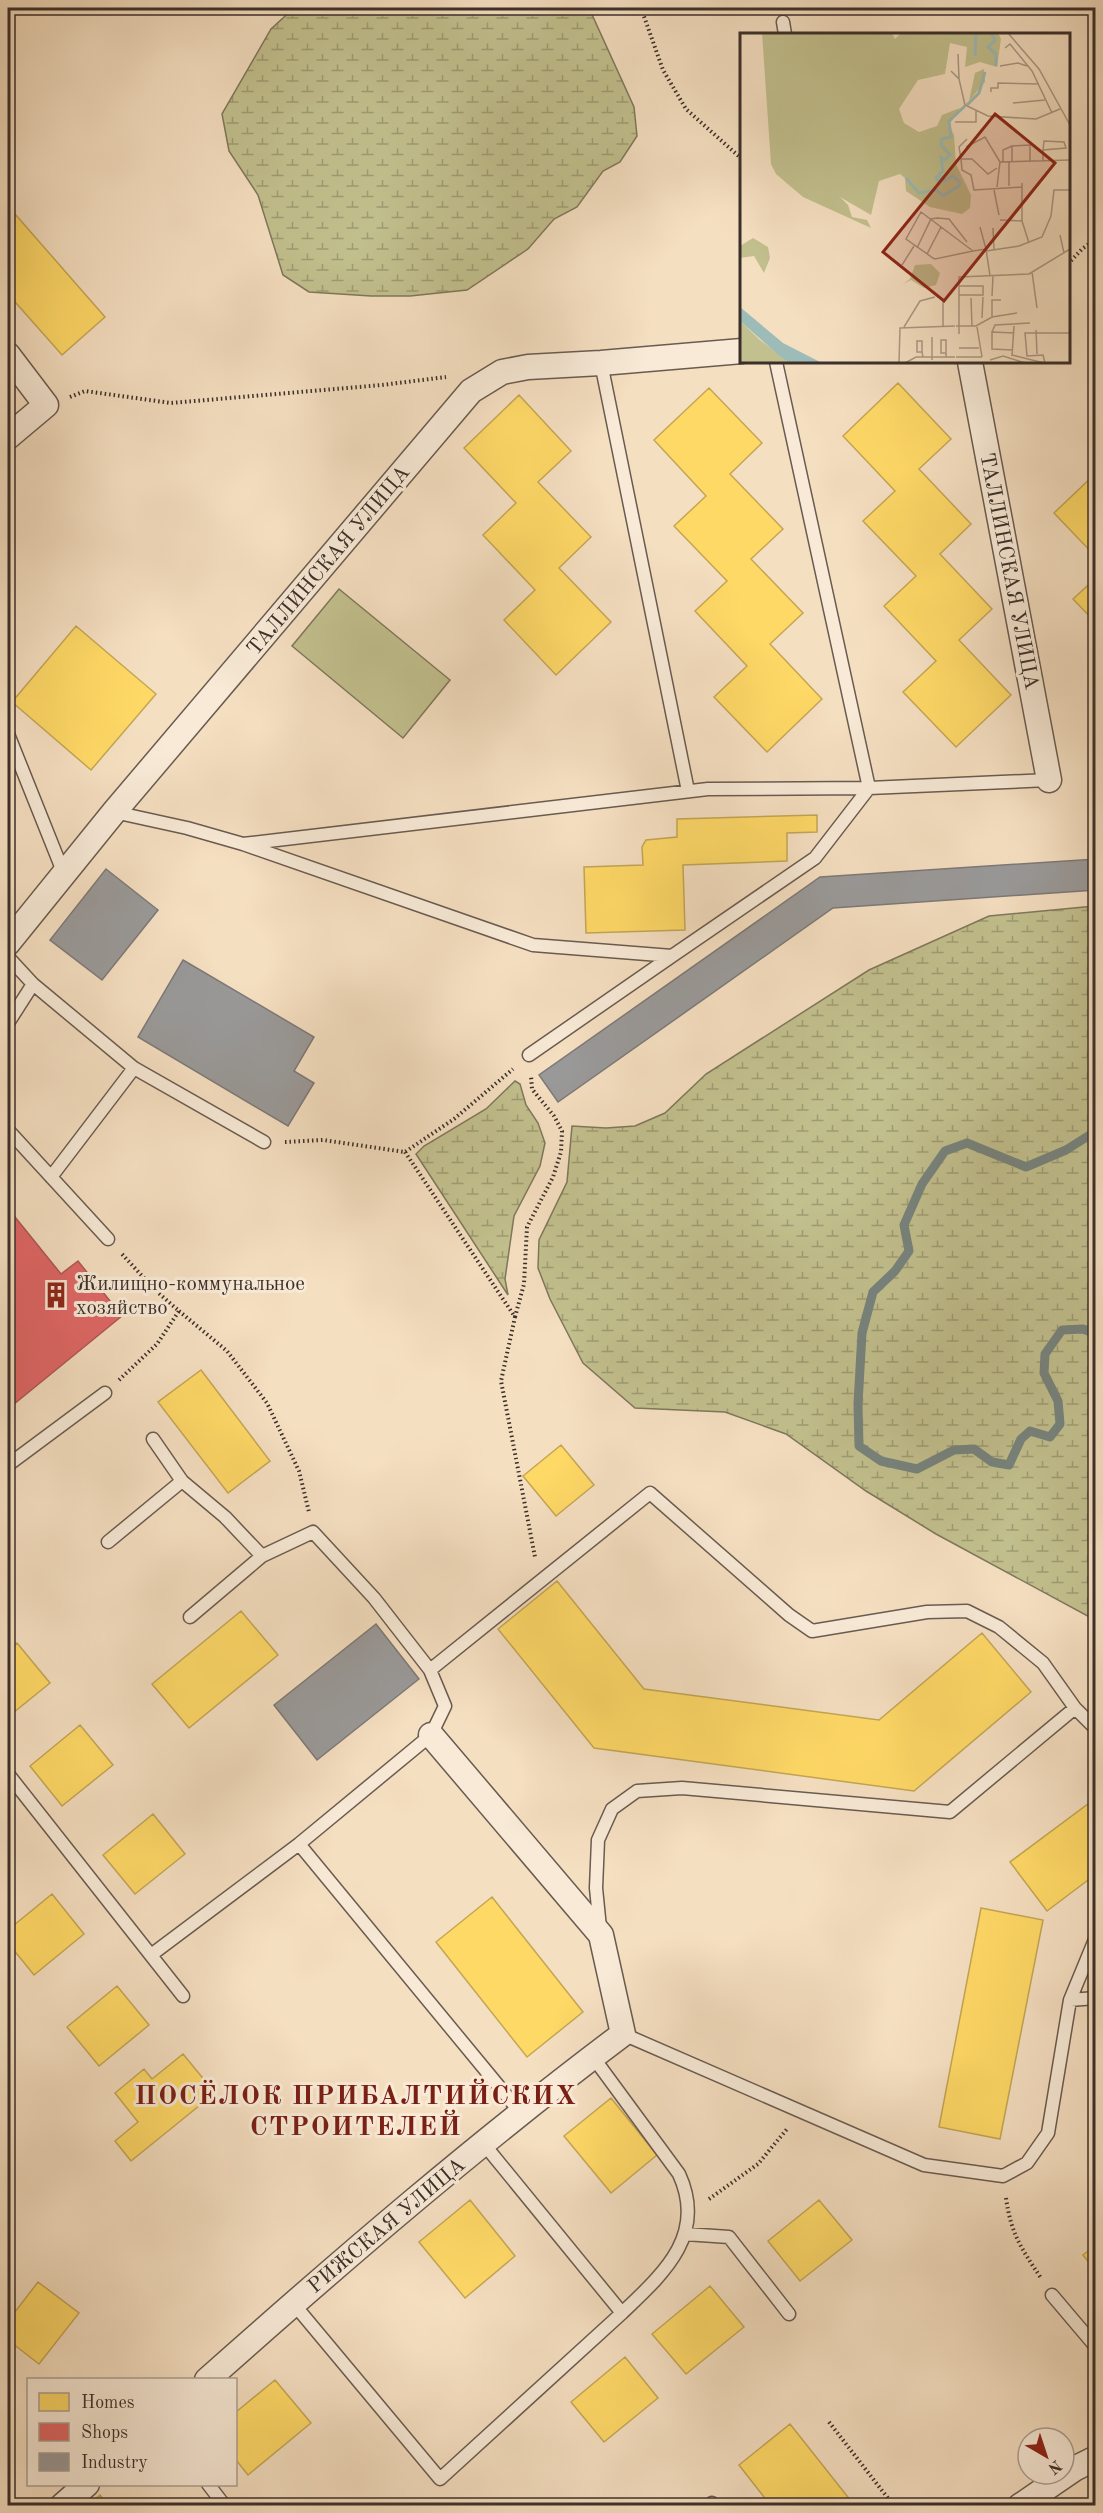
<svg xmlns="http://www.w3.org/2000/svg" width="1103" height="2513" font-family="'Old Standard TT',serif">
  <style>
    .wetland { fill: url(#wetland-marsh); stroke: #7e785c; stroke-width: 1.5 }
    .green { fill: #c2c08e; stroke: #7e785c; stroke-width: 1.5 }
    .homes { fill: #ffd966; stroke: #c4a654; stroke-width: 1.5 }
    .shops { fill: #e06666; stroke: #ae5654; stroke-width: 1.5 }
    .industry { fill: #999; stroke: #7d7978; stroke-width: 1.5 }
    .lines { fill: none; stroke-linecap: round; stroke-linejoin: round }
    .stream { stroke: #76847f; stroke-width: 9 }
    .lane-casing { stroke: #6a5b50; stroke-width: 15 }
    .street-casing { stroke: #6a5b50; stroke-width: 27 }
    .path { stroke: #3b2f2a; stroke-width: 4; stroke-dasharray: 1.5 3; stroke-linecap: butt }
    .lane { stroke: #f8ead7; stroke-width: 12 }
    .street { stroke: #f8ead7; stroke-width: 24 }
    .labels { text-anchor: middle; stroke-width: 6; stroke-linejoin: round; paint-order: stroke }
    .street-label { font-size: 21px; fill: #3b2f2a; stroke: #f8ead7 }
    .poi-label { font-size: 21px; fill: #3b2f2a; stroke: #f8ead7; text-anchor: start }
    .district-label { font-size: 27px; font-weight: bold; letter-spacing: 1.5px; fill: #7a1f14; stroke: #f8ead7 }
    .inset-river { fill: none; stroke: #9dbcb8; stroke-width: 3 }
    .inset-road { fill: none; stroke: #ab9985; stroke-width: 1.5 }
    .view { fill: #8f2418; fill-opacity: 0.15; stroke: #8f2418; stroke-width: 3 }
    .inset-edge { fill: none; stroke: #3b2f2a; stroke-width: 3 }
  </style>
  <defs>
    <pattern id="wetland-marsh" width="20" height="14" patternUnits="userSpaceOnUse" patternTransform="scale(1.5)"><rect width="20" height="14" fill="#c2c08e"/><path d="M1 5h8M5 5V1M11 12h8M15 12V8" fill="none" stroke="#9f9c74"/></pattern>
  </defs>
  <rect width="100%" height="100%" fill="#f5dfc1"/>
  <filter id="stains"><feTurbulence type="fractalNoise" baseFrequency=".00333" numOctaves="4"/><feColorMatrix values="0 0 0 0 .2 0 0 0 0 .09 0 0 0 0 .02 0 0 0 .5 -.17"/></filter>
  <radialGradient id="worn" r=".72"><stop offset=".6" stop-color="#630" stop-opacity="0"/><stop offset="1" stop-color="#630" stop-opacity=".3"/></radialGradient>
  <path class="wetland" d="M294 8H589L634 107 637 136 620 162 603 171 577 207 554 219 528 249 467 290 410 296H371L309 292 283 275 258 195 229 151 222 114 271 29Z
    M1095 906H1096L1095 1620 936 1534 866 1491 786 1434 725 1412 635 1408 583 1363 550 1299 538 1268 539 1240 567 1182 572 1126 606 1128 635 1126 665 1113 706 1074 869 970 989 916Z
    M515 1081 520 1084 526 1105 538 1123 545 1143 540 1166 514 1216 505 1279 508 1295 416 1154 424 1146 486 1109Z"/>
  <path class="green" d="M339 589 450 680 403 738 292 646Z"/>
  <path class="homes" d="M8 206 105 317 62 355 8 294Z
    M898 383 951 439 919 469 971 524 940 554 992 609 959 640 1011 695 956 747 903 692 936 661 884 606 916 576 863 521 895 491 843 436Z
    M709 388 762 443 730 474 783 529 751 559 803 613 770 644 822 699 767 752 714 697 747 666 695 611 727 581 674 526 706 496 654 440Z
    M519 395 571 451 538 482 591 537 559 568 611 622 556 675 504 620 535 590 483 535 516 503 464 448Z
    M1096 473V557L1054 513Z
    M1096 578V623L1073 599Z
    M76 626 156 694 91 770 12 702Z
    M817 815V832L787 833V861L683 865 685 930 586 933 584 867 643 865 642 847 646 840 677 837V819Z
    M201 1370 270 1461 228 1493 158 1402Z
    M561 1445 594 1485 556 1516 523 1476Z
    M557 1581 644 1689 879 1720 982 1633 1031 1692 914 1791 594 1748 498 1629Z
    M241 1611 278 1655 189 1728 152 1684Z
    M17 1643 50 1683 8 1717V1651Z
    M80 1725 113 1765 62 1806 30 1766Z
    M1096 1798V1874L1047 1911 1010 1862Z
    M153 1814 185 1854 135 1894 103 1855Z
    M52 1894 84 1934 34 1975 8 1943V1930Z
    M492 1897 583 2012 527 2057 436 1942Z
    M981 1908 1043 1920 1000 2139 939 2127Z
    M117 1986 149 2025 99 2066 67 2027Z
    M183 2054 215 2093 131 2161 115 2141 138 2122 115 2093 144 2069 152 2079Z
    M611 2098 657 2155 611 2193 564 2136Z
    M470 2200 515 2256 465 2298 419 2242Z
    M819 2200 852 2240 800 2281 768 2241Z
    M1096 2245V2271L1083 2255Z
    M38 2282 79 2313 39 2364 8 2340V2321Z
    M710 2286 744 2327 686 2374 652 2334Z
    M625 2357 658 2398 604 2442 571 2402Z
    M275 2380 311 2423 248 2475 236 2460V2412Z
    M790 2424 855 2506H771L739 2465Z
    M100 2495 108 2506H86Z"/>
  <path class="shops" d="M15 1217 61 1274 78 1261 122 1316 8 1409V1223Z"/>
  <path class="industry" d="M1096 859V890L833 908 558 1102 539 1075 820 877Z
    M106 869 158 910 102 980 50 940Z
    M183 960 314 1037 294 1071 314 1083 288 1126 138 1037Z
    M376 1624 419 1679 317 1760 274 1705Z"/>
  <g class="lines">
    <path class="stream" d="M1096 1131 1066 1150 1026 1167 967 1143 945 1151 922 1184 904 1225 909 1251 895 1271 873 1292 862 1333 858 1404 859 1446 881 1461 917 1469 954 1450 974 1449 992 1462 1009 1465 1021 1439 1030 1431 1050 1437 1060 1424 1058 1401 1044 1373 1045 1354 1062 1330 1083 1329 1096 1334"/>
    <g class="lane-casing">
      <path id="lane" d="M783 22 785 34
        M601 363 688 791
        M8 734 64 874
        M114 812 187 828 243 844 708 789 869 788 1049 780
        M243 844 533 945 672 956 815 858 869 788 776 362
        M8 957 33 984 134 1068 264 1142
        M8 1023 33 984
        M529 1055 672 956
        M8 1130 108 1239
        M51 1177 134 1068
        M153 1439 182 1481 225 1517 262 1556 313 1532 374 1598 430 1670
        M8 1465 105 1393
        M108 1542 182 1481
        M190 1617 262 1556
        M1075 1708 1096 1729
        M8 1774 183 1996
        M299 1844 520 2112
        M151 1955 299 1844 431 1735 445 1706 430 1670 650 1493 789 1615 812 1631 927 1612 967 1611 999 1627 1043 1663 1075 1708 950 1812 682 1788 637 1791 612 1809 598 1840 596 1888 600 1928
        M1070 2000 1096 1998
        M623 2034 924 2165 1003 2176 1027 2163 1048 2133 1070 2000 1096 1937
        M593 2057 679 2174C707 2235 664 2273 622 2313
        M685 2234 729 2237 789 2314
        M1052 2295 1096 2347
        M293 2303 440 2479 622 2313 483 2143
        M208 2484 225 2506
        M712 2503 714 2506"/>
    </g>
    <g class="street-casing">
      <path id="street" d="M8 355 46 405 8 437
        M970 362 1049 780
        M8 943 114 812 471 391 502 372 528 367 601 363 742 351
        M207 2380C342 2260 479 2142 623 2034L601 1935 431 1735
        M62 2506 87 2484
        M1020 2506 1074 2469 1096 2458"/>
    </g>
    <path class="path" d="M641 8 663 70 686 109 742 159
      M1068 264 1082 249 1096 239
      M70 397 85 391 171 403 382 385 446 377
      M285 1142 323 1140 405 1152 454 1119 513 1069
      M405 1152 515 1317 501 1381 535 1557
      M179 1311 227 1351 267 1403 299 1471 309 1512
      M515 1317 524 1284 527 1227 553 1177 561 1152 562 1131 554 1116 532 1089 531 1076
      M119 1380 157 1344 179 1311 155 1290 122 1254
      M1006 2198C1011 2234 1021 2248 1041 2278
      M709 2199 758 2164 787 2129
      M829 2422 894 2506"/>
    <use href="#lane" class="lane"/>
    <use href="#street" class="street"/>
  </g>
  <defs>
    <g id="building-bare" transform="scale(2.07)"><path d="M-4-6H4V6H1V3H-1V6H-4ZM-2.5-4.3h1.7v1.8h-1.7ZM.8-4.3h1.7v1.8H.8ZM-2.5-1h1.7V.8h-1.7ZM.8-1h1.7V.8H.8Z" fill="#8f2418" stroke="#f8ead7" stroke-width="2.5" paint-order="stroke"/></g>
  </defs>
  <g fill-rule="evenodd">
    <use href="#building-bare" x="56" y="1295"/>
  </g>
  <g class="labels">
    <g class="street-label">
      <text transform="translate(328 560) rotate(-50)" y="7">ТАЛЛИНСКАЯ УЛИЦА</text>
      <text transform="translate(1010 571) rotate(79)" y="7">ТАЛЛИНСКАЯ УЛИЦА</text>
      <text transform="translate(386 2225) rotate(-40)" y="7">РИЖСКАЯ УЛИЦА</text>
    </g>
    <g class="poi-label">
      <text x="76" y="1290">Жилищно-коммунальное<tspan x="76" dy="24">хозяйство</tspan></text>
    </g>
    <g class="district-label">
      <text x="356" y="2104">ПОСЁЛОК ПРИБАЛТИЙСКИХ<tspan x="356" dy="31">СТРОИТЕЛЕЙ</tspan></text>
    </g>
  </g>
  <g transform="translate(740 33)">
    <rect width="330" height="330" fill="#f5dfc1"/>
    <path d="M0 288 20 307 50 330H0Z" fill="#c2c08e"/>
    <path d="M22 0H152L155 6 161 0H258L261 6 257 34 240 29 225 34 227 14 210 10 205 41 178 47 159 76 164 90 179 99 197 93 202 82 220 75 209 92 214 102 216 131 231 162 230 175 222 181 190 174 166 158 165 145 160 141 139 148 131 182 100 164 108 172 112 184 127 187 131 195 63 164 36 141 31 131ZM244 36 245 49 229 68 235 40ZM13 205 28 214 30 225 24 240 14 223 0 225V213ZM191 231 200 240 196 252 184 255 171 247 163 251 170 246 175 232Z" fill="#c2c08e"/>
    <path d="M0 274 43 310 82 330H50L42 325 0 288Z" fill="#9dbcb8"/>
    <path class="inset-river" d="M251 0 255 7 248 14 256 21V33M235 23 236 0M227 72 239 60 245 39M166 145 179 160 196 157 203 163 219 153 220 149 213 143 204 148 201 145 199 149 196 145 203 138 201 125 205 127 210 122 201 112 202 106 211 104 209 88 225 73"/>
    <path class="inset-road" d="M268 0 299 36 330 92M265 15 270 11 292 38 312 80M218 21 219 46M260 33 278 30 287 33M211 38 219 46 225 72 248 83 296 86 320 76M251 59V55H258V50L299 51M273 70 305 67M215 89H236V78M226 114 245 104 260 129M221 126 219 114 227 106M303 128V117L326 115 324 109 304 108 303 117M263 129V117L272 113M269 129V153M272 129V113L290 112V129M257 135 248 141 232 126H221L222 137 231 142 234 157 282 154M257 154 260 129 330 127M254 157 259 182M260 187 282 188V150M282 188 289 210M240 194 246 216M253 195 254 217M320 202 324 220M177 215 191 186 197 185 209 186 227 209M233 218 181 179 166 206 193 225 195 226 233 218 246 216 250 243M246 218 279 213 302 204 311 183 314 157H330M187 221 201 194M162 232 174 213M292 239 297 275M219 253H243V262H219M252 263 253 243M219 264V244L289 241 330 216M231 265 232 293M203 268V293M252 284V267H261M242 285 243 264M216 293H236L252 284 277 280M164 294 180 268 195 264M237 294 242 324M296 297 297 321M252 299 255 292 290 290M219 301V264M192 304V327M219 315H239M273 317 252 316V299L274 300M182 319H177V308H182V319L183 324M206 320H201V307H206V324M272 322 304 330M272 323 274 293M216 324H242M250 327 263 323 285 330M159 330 160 295 215 293M165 330 176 324H215M305 330 303 322 287 323 285 300H330"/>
    <path class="view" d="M255 81 315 130 204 268 143 219Z"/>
    <rect width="330" height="330" class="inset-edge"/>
  </g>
  <rect width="1103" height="2513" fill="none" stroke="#f5dfc1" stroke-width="30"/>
  <rect x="9" y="9" width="1085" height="2495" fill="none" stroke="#3b2f2a" stroke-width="3"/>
  <rect x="15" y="15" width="1073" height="2483" fill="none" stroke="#3b2f2a" stroke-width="1.5"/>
  <rect x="27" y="2378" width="210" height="108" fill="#f8ead7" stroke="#ac9f92" stroke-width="1.5"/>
  <rect x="39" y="2393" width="30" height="18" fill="#ffd966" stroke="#ac9f92" stroke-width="1.5"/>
  <text x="81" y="2408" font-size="18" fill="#3b2f2a">Homes</text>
  <rect x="39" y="2423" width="30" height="18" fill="#e06666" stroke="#ac9f92" stroke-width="1.5"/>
  <text x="81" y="2438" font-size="18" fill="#3b2f2a">Shops</text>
  <rect x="39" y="2453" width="30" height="18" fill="#999999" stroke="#ac9f92" stroke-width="1.5"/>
  <text x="81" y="2468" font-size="18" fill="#3b2f2a">Industry</text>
  <g transform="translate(1046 2456) rotate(141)"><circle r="28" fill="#f8ead7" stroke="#ac9f92" stroke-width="1.5"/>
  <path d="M0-4.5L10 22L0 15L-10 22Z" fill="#8f2418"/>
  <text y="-9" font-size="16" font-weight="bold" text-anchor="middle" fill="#3b2f2a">N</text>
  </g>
  <rect width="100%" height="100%" filter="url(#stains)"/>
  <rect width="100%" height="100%" fill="url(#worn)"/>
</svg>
